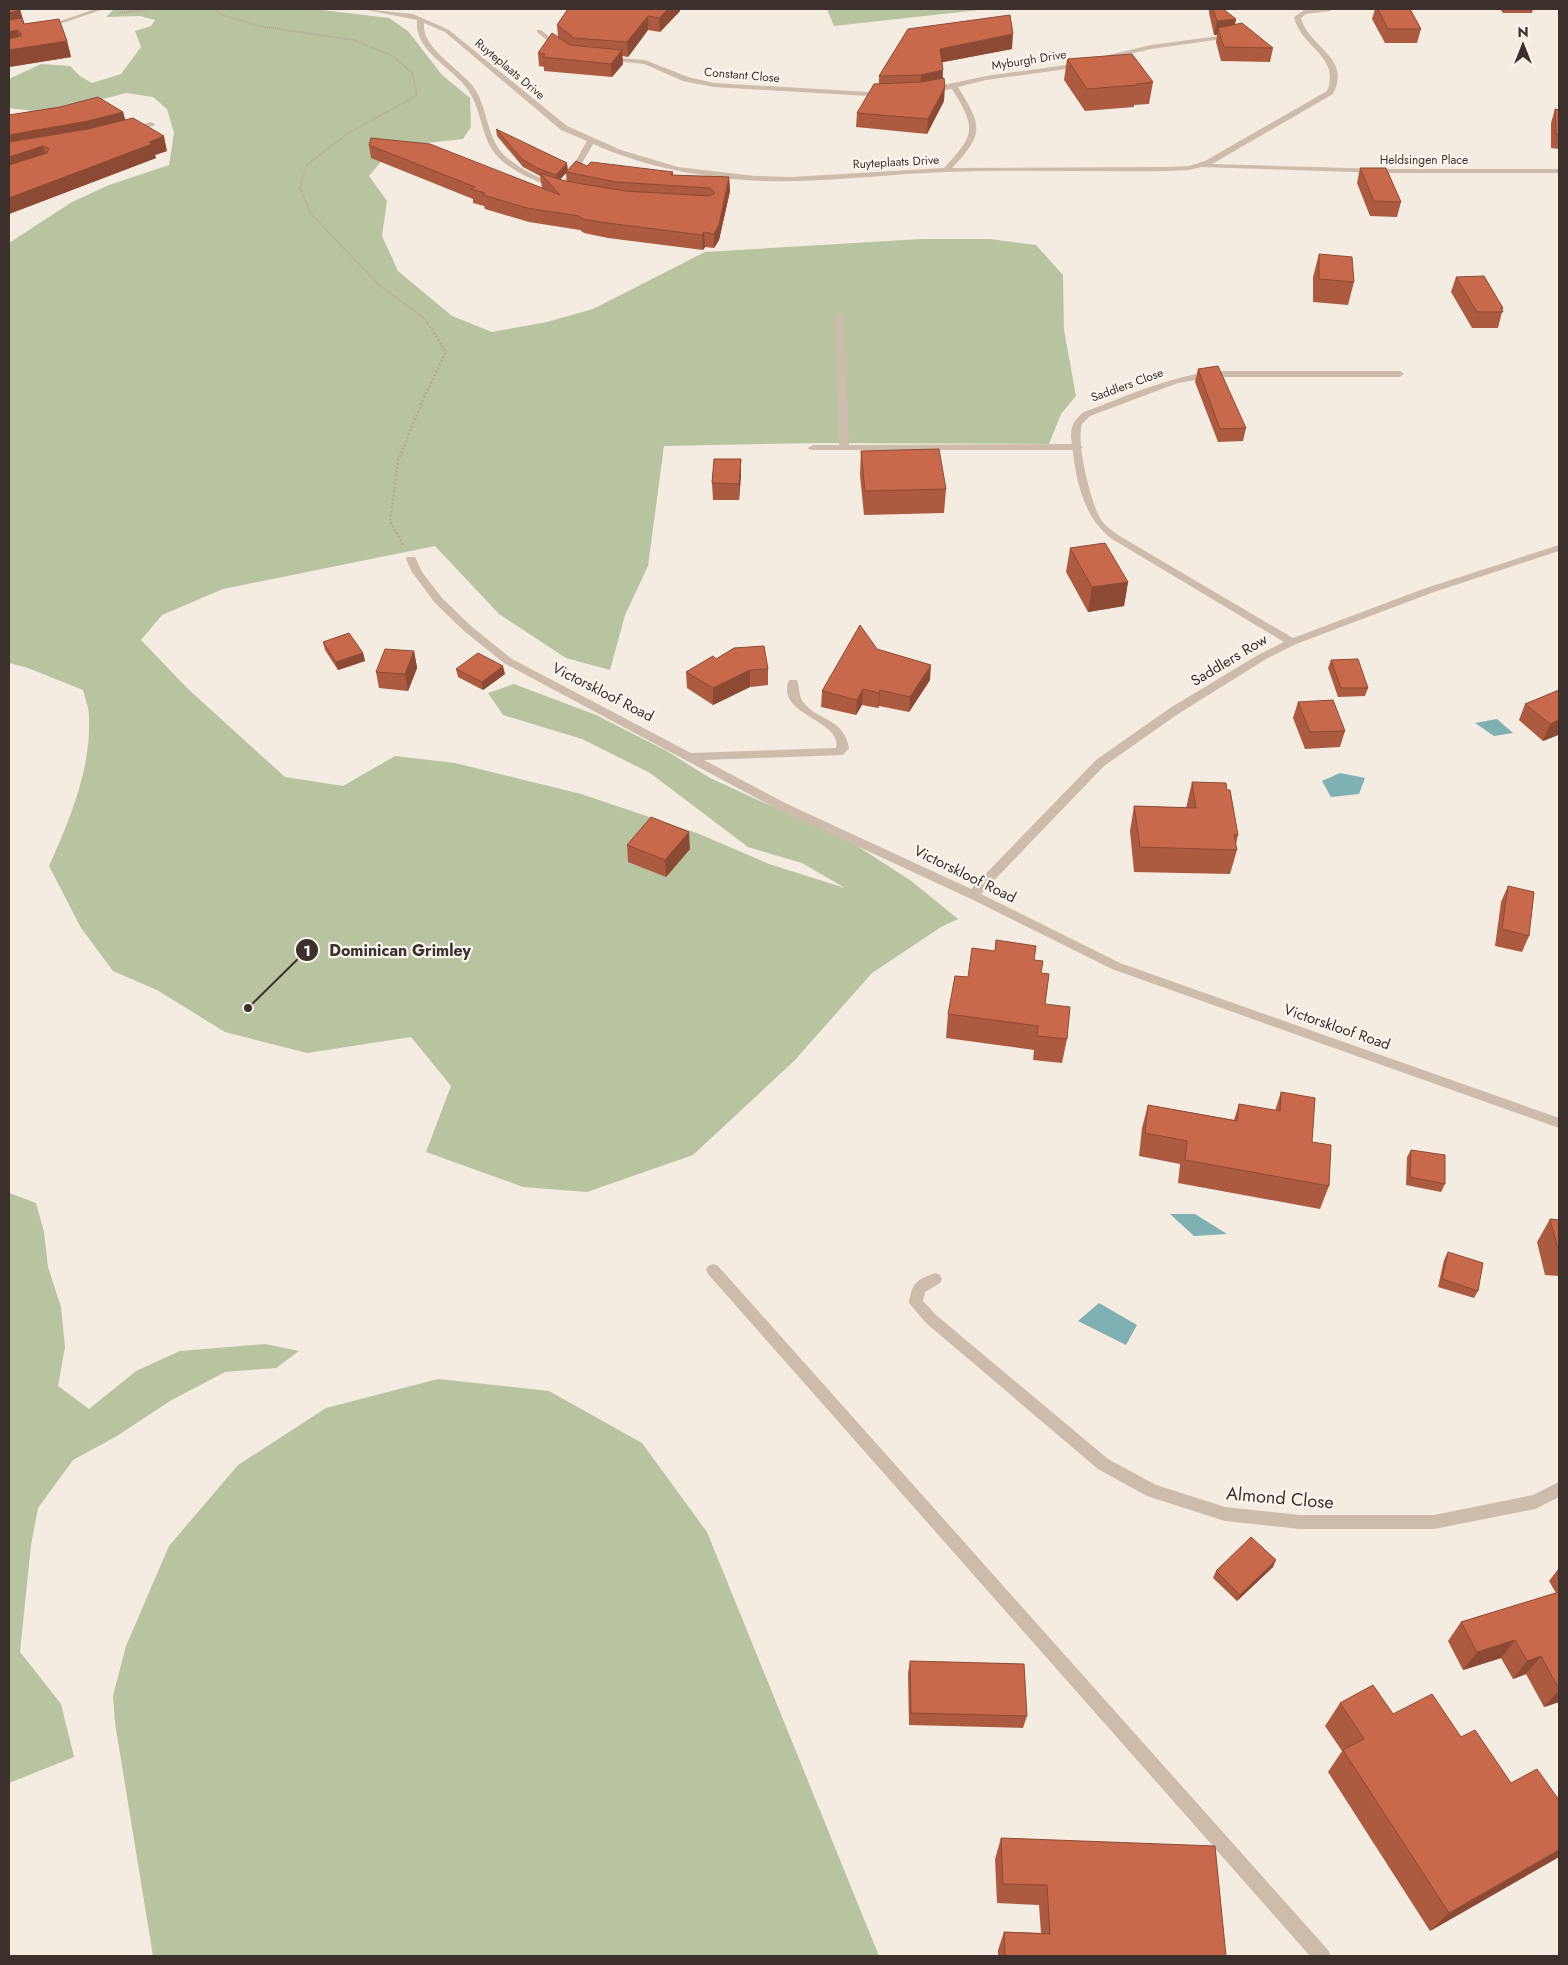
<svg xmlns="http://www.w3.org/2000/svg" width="1568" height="1965" font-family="Jost,sans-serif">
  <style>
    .green { fill: #b8c4a0 }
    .water { fill: #7fb0b2 }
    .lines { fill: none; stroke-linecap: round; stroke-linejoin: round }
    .path-far1 { stroke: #b9a596; stroke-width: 2; stroke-dasharray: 1 1; stroke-linecap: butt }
    .path { stroke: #b9a596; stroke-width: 2.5; stroke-dasharray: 2 2; stroke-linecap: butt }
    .service { fill: #cdbbac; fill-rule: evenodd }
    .minor { fill: #cdbbac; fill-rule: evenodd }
    .wall { fill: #ac5a40; fill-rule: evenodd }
    .shaded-wall { fill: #8c4a34 }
    .building { fill: #c8694b; stroke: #8c4a34 }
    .labels { text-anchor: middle; stroke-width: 4.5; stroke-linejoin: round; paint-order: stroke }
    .far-street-label { font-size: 12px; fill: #3b302b; stroke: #fbf5ee }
    .street-label { font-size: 15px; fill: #3b302b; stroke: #fbf5ee }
    .near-street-label { font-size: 18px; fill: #3b302b; stroke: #fbf5ee }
    .leader { fill: none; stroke: #3b302b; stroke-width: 2 }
    .callout-dot { fill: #3b302b; stroke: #fbf5ee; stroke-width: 2 }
    .mark-label { font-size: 15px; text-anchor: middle; font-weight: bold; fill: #fff }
    .callout-label { font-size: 16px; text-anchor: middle; font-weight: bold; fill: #3b302b; stroke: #fbf5ee; stroke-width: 4.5; stroke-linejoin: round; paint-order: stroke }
  </style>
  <rect width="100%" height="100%" fill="#f4ebe1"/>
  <path class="green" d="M114 9H314L389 18 408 31 442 75 470 98 471 127 463 139 427 143 384 158 369 176 387 201 382 236 398 271 452 316 492 332 547 322 593 309 705 252 922 239H990L1036 245 1063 275 1064 330 1076 396 1061 414 1049 444 819 443 664 446 648 566 625 615 610 670 566 658 499 614 435 546 223 589 162 615 141 640 188 689 285 777 343 786 395 756 455 763 581 794 697 833 769 864 845 888 802 863 748 847 650 773 582 739 503 715 488 693 514 684 596 715 665 750 710 778 854 844 910 880 958 919 941 927 872 973 794 1061 693 1155 587 1192 523 1187 426 1152 451 1086 411 1037 307 1053 225 1032 157 990 113 971 81 928 49 866C70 819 91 770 89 717 89 708 85 698 83 690L28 668 9 663V243L72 202 109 185 169 165 174 133 167 109 153 97 126 93 50 113 9 108V79L41 64 70 66 80 76 92 83 121 74 141 47 135 31 151 26 155 20 140 16 106 17Z
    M827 9H988L834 26Z
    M9 1193 36 1203 44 1232 48 1267 61 1307 65 1347 58 1386 89 1409 136 1371 180 1351 265 1344 299 1351 276 1368 225 1372 170 1401 117 1436 73 1460 38 1508 31 1545 20 1652 61 1704 74 1757 9 1783Z
    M438 1379 549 1391 642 1443 707 1532 879 1956H153L115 1723 113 1696 126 1646 169 1546 238 1465 326 1408Z"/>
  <path class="water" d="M1497 719 1513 733 1494 736 1475 723Z
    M1340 773 1365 778 1359 794 1331 797 1322 781Z
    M1170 1214H1195L1227 1234 1194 1236Z
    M1099 1303 1137 1325 1126 1345 1078 1321Z"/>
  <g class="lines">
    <path class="path-far1" d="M215 9 222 15 259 26 353 40 393 56 412 73 417 95 347 134 307 165 300 188 311 214 379 285 424 318 427 323
      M118 13 152 9"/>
    <path class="path" d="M403 545 390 521 398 461 425 395 446 352 427 322"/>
    <path class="service" d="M839 312 843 315 845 332 849 445 1078 444 1083 447 1078 450H810L808 448 813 445H839L835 315Z"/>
    <path class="minor" d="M95 9H104L48 28 43 27Z
      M362 9 413 14 449 30 567 126 621 150 678 167 755 176 792 177 944 168C976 134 976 128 952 89L928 93 924 91 925 89 986 76 1066 65 1151 45 1234 34 1237 36 1236 37 1151 49 1066 69 986 80 958 87C982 126 985 133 952 168L1165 167 1189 166 1205 161 1327 91C1341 56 1301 48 1294 17L1304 10 1333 9 1330 11 1306 14 1301 18C1309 48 1352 57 1333 94L1212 164 1384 169H1559V173H1384L1201 167 1189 170 1165 171C1092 172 1018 169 945 172 894 174 844 180 793 181 727 183 654 171 593 144L572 181 557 190C537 181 516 174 500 159 480 140 483 111 468 90 453 67 414 52 417 20ZM424 23 445 32 561 130 587 141 566 178 557 184 552 183C535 176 516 167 503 154 485 134 488 105 472 85 458 68 421 47 424 23Z
      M537 30H541L562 47V49H558L537 32Z
      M606 57 645 60 688 77 714 83 886 93 890 95 886 97 714 87 683 81 644 64 604 60 602 59Z
      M151 122 155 124 154 126 129 131 125 129Z
      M1214 371H1400L1404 374 1400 377H1214L1178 383 1090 416 1082 424C1076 443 1090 498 1099 516 1103 524 1111 530 1118 535L1293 638 1426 588 1559 545V551L1434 592 1296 644 1266 659 1178 714 1104 766 981 894 1120 963 1559 1118V1128L1112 969 969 898 777 809 504 663 464 631 435 603 412 572 406 559 407 557H415L422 572 442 598 471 626 512 659 691 753 836 748C843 720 774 715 789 680H797C800 687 798 695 803 702 819 722 843 717 849 748L843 755 704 760 785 803 971 889 1096 760 1170 708 1258 655 1284 642 1112 539C1080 515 1075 473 1071 436 1071 425 1075 419 1084 412 1127 396 1168 377 1214 371Z
      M713 1264 718 1266 1328 1950 1331 1956H1310L708 1274 706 1270 708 1266Z
      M935 1273 940 1275 942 1279 940 1283 925 1292 923 1301 936 1315 1108 1459 1156 1485 1225 1507 1300 1515H1434L1533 1495 1559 1482V1497L1535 1509 1434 1529H1300L1225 1521 1147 1496 1098 1469 926 1323 909 1303C912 1283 916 1280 935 1273Z"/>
  </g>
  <path class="wall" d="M9 9 24 24 67 41 71 57 9 67Z
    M568 9H680V11L660 32 648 30 628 57 622 56 623 64 612 77 544 71V67L539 66 538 53 558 37 557 25Z
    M1209 9H1223L1236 19 1235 24 1273 48 1270 62 1221 61 1216 42 1217 35H1214L1209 13Z
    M1375 9H1410L1421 29 1417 43H1385L1372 19Z
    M1500 9H1533L1532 13H1503Z
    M908 29 1012 49 942 62 944 101 927 134 856 127 857 113 879 84V76Z
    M1067 59 1153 82 1149 104 1134 105V107L1085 111 1064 80Z
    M1555 109 1559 110V149L1551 148V123Z
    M123 112 125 120 167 151 155 155 156 158 9 214V115Z
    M496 129 568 170 587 166 673 172V175L729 177 730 191 719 240 714 248 705 247 703 250 608 238 584 233 580 230 529 222 485 209 484 206 473 203V199L371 158 369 145 542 188 540 176 523 167 497 136ZM566 173 567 182 560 180 562 177Z
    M1360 168 1401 202 1397 217 1370 216 1357 183Z
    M1319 254 1354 282 1348 305 1313 302V277Z
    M1456 277 1503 308 1498 328H1472L1451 292Z
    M1198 369 1246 428 1243 441 1218 442 1195 382Z
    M861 451 946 489 944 513 864 515 860 475Z
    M741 459V475L739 500H713L712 483Z
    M1070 548 1128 582 1124 606 1088 612 1066 572Z
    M323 642 363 653 365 661 338 670 325 650Z
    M877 649 930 680 909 712 879 706 878 708 862 705 856 715 821 707 822 691Z
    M414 651 417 668 408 691 379 688 376 672Z
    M716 659 768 669V685L750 687 713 705 687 688 686 672Z
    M1331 660 1368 688 1365 696 1338 697 1328 668Z
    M456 669 505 674 483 690 458 677Z
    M1559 690V736L1558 735 1543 741 1519 720 1525 704Z
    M1298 702 1345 731 1340 747 1305 749 1293 718Z
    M1192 782 1238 835 1236 844 1237 850 1230 874 1134 872 1130 831 1134 806 1186 808Z
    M627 845 690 849 666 877 628 862Z
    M1508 886 1529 936 1522 952 1495 946 1501 902Z
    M1034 960 1041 973 1045 1004 1067 1039 1062 1063 1033 1060 1034 1050 946 1038 948 1014 968 977Z
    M1281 1092 1312 1142 1329 1186 1320 1209 1178 1183 1180 1164 1139 1156 1142 1128 1148 1105 1234 1120 1239 1104 1275 1111Z
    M1411 1150 1445 1184 1441 1192 1406 1185 1407 1157Z
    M1550 1219 1559 1220V1276L1545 1275 1537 1242Z
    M1448 1252 1478 1291 1474 1298 1438 1287 1444 1260Z
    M1273 1567 1237 1601 1213 1578 1216 1571Z
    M1559 1568V1702L1544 1707 1526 1674 1513 1679 1501 1658 1463 1670 1448 1641 1461 1622 1556 1593 1549 1581Z
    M910 1661 1027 1716 1023 1728 909 1725 908 1673Z
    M1340 1703 1393 1714 1461 1737 1511 1783 1559 1800V1857L1430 1931 1328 1772 1342 1751 1325 1726Z
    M1001 1838 1226 1956H998V1950L1004 1932 1041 1933 1039 1905 997 1903 995 1859Z"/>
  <path class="shaded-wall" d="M20 9 25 26 9 30V13Z
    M668 9H680V11L660 32 659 18Z
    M648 16V30L628 57 627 42Z
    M1236 19 1233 33 1218 28 1217 35H1214L1217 21Z
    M17 30 22 46 9 50V32Z
    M1013 34 1012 49 939 63 940 49Z
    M67 41 71 57 9 67V50Z
    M622 50 623 64 612 77 611 64Z
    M943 70 942 84 920 89 921 75Z
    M945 87 944 101 927 134 928 119Z
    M123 112 127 126 9 150V135Z
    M164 136 167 151 155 155 156 158 9 214V198Z
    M43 146 47 160 9 173V157Z
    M567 163 568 171 557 183 556 175Z
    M729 177 730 191 719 240 714 248V234Z
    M704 232 705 247 703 250 702 235Z
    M741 459V475L739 500V484Z
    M1128 582 1124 606 1088 612 1092 587Z
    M414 651 417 668 408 691 405 674Z
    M363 653 365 661 338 670 336 662Z
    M931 665 930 680 909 712 910 697Z
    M503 666 505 674 483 690 482 682Z
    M750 670V687L713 705V688Z
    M863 689 862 705 856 715 857 700Z
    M880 690 879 706 878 708 879 693Z
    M1559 720V731L1558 735 1543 741 1550 724Z
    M689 832 690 849 666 877 665 860Z
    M1276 1560 1273 1567 1237 1601 1240 1595Z
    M1515 1640 1501 1658 1463 1670 1477 1652Z
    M1541 1656 1526 1674 1513 1679 1527 1661Z
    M1559 1690V1702L1544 1707Z
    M1559 1850V1857L1430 1931 1449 1913Z"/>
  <path class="building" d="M9 9H20V10L9 13Z
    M568 9H668L659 18 648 16 627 42 574 38 557 25Z
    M1213 9H1223L1236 19 1217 21Z
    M1378 9H1410L1421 29H1388Z
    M1010 15 1013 34 940 49 943 70 921 75 879 76 908 29Z
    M22 18 24 24 59 19 67 41 9 50V39L21 36V33L17 30 9 32V20Z
    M1242 23 1273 48 1224 47 1218 28Z
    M552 33 570 45 622 50 611 64 543 57 545 54 538 53Z
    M1132 54 1153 82 1136 84 1137 85 1087 89 1067 59Z
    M944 78 945 87 928 119 857 113 874 84 921 82Z
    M98 97 123 112 88 121 9 135V115L60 107Z
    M1555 109 1559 110V135L1556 134Z
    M133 118 164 136 149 142 152 144 9 198V165L47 153 49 149 43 146 9 157V142L88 129Z
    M496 129 567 163 556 175 537 168 522 159Z
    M371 138 430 144 560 195 540 173 565 181 625 191 709 196 715 193 710 188 616 182 566 172 576 161 587 166 591 162 673 172 671 175 729 177 719 225 714 234 704 232 702 235 607 223 583 219 579 216 527 208 483 195 485 193 471 189 475 187 369 145Z
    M1360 168H1386L1401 202 1374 201Z
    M1319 254 1352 257 1354 282 1319 279Z
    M1484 276 1503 308H1501L1503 312H1477L1456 277Z
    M1218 366 1246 428 1220 429 1198 369Z
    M939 449 946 489 865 491 861 451Z
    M714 459H741L739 484 712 483Z
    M1105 543 1128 582 1092 587 1070 548Z
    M860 625 877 649 931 665 910 697 880 690 879 693 863 689 857 700 822 691Z
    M349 633 363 653 336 662 323 642Z
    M764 646 768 669 750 670 713 688 686 672 713 656 716 659 734 648Z
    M385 649 414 651 405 674 376 672Z
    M478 653 503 666 482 682 456 669Z
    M1358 659 1368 688H1341L1331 660Z
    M1559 690V720L1550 724 1525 704Z
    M1333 700 1345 731 1310 732 1298 702Z
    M1192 782 1226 783 1227 790H1230L1238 835H1234L1237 850 1140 847 1134 806 1196 808Z
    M651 817 689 832 665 860 627 845Z
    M1508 886 1534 892 1529 936 1502 929Z
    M996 940 1036 946 1034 960 1043 961 1041 973 1049 974 1045 1004 1070 1007 1067 1039 1037 1036 1038 1026 948 1014 955 976 968 977 972 948 995 951Z
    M1281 1092 1315 1098 1312 1142 1331 1145 1329 1186 1185 1160 1187 1141 1145 1133 1148 1105 1237 1121 1239 1104 1280 1111Z
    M1411 1150 1445 1155V1184L1410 1177Z
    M1550 1219 1559 1220V1253Z
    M1448 1252 1483 1263 1478 1291 1442 1279Z
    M1251 1537 1276 1560 1240 1595 1216 1571Z
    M1559 1592V1689L1541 1656 1527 1661 1515 1640 1477 1652 1461 1622Z
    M910 1661 1024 1664 1027 1716 911 1713Z
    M1373 1685 1393 1714 1432 1694 1461 1737 1475 1730 1511 1783 1537 1769 1559 1800V1850L1449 1913 1343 1750 1364 1739 1340 1703Z
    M1001 1838 1215 1846 1226 1956H1005L1004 1932 1050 1934 1047 1885 1003 1884Z"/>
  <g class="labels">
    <g class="far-street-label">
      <text transform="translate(1029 60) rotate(-9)" y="4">Myburgh Drive</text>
      <text transform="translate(510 69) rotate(40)" y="4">Ruyteplaats Drive</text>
      <text transform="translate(742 75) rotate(5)" y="4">Constant Close</text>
      <text x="1424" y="164">Heldsingen Place</text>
      <text transform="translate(896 162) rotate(-3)" y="4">Ruyteplaats Drive</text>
      <text transform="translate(1127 385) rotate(-20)" y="4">Saddlers Close</text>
    </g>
    <g class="street-label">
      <text transform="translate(1229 660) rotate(-31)" y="5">Saddlers Row</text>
      <text transform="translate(603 692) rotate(27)" y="5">Victorskloof Road</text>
      <text transform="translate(965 874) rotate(26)" y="5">Victorskloof Road</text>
      <text transform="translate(1337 1027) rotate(19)" y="5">Victorskloof Road</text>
    </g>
    <g class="near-street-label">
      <text transform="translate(1280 1498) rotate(5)" y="6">Almond Close</text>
    </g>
  </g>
  <path class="leader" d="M248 1008L307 950"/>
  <g class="callout-dot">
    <circle cx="248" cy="1008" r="5"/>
    <circle cx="307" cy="950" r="12"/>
  </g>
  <g class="mark-label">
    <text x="307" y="956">1</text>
  </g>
  <g class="callout-label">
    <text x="400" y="956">Dominican Grimley</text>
  </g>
  <rect width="1568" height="1965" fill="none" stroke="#3b302b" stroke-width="20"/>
  <g transform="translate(1523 45)" stroke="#fbf5ee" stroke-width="4" paint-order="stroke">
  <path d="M0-4L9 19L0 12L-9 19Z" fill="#3b302b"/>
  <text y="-8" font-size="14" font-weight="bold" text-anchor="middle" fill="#3b302b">N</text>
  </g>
</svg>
